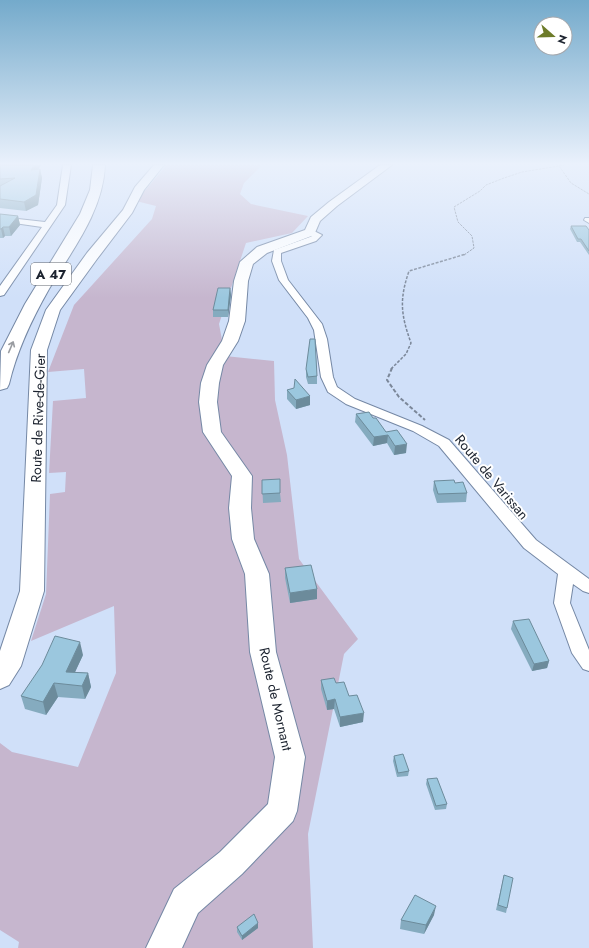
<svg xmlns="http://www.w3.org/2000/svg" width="589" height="948" font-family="Jost,sans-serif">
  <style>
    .green { fill: #c6b6ce }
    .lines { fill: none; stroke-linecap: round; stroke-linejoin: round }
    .minor-casing { stroke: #7588a5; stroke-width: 2 }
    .secondary-casing { stroke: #7588a5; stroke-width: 2 }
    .motorway-casing { stroke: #7588a5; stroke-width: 2 }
    .path-far2 { stroke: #7b8799; stroke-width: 1; stroke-dasharray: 2.5 1; stroke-linecap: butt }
    .path-far1 { stroke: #7b8799; stroke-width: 1.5; stroke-dasharray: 3 1.5; stroke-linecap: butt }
    .path { stroke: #7b8799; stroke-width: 2; stroke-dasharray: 4 2; stroke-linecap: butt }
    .minor { fill: #fff; fill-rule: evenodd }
    .secondary { fill: #fff; fill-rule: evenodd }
    .motorway { fill: #fff; fill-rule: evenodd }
    .wall { fill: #85abbf }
    .shaded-wall { fill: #6c8b9b }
    .building { fill: #9bc7de; stroke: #6c8b9b }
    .oneway { stroke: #999ca1 }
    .labels { text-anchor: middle; stroke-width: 4; stroke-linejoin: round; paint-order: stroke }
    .shield { fill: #fff; stroke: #60656d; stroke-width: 1 }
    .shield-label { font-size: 13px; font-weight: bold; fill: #1c232f }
    .street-label { font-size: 14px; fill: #1c232f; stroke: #fff }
  </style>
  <rect width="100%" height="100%" fill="#d0e0f9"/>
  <path class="green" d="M165 165H262L244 183 240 194 251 204 308 216 292 233 246 243 219 324 225 356 274 361 275 400 287 455 299 559 358 639 344 654 308 834 313 948H18L19 942 0 930V743L12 752 78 767 116 673 114 606 31 641 46 594 50 494 65 492 66 472 49 473 53 401 86 398 84 369 48 372 74 305 152 219 156 206 136 201 165 167Z"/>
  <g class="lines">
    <g class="minor-casing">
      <path id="minor" d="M63 165H71L65 205 4 295 0 296V286L42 227 0 221V217L45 222 57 205Z
        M585 218H589V223L584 220Z
        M310 229 322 235 316 241 281 253V261L288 280 322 324 327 339 333 377 337 387 355 399 422 426 449 440 536 540 589 579V593L583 591 573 584 570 603 589 650V671L583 669 572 653 554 603 558 574 524 548 439 446 413 431 346 404 328 392 321 377 314 330 308 318 279 280 272 261 274 250 310 237 312 236 306 232Z"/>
    </g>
    <g class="secondary-casing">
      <path id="secondary" d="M154 165H164L144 190 132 213 97 259 60 310 47 350 44 591 21 666 9 685 0 689V651L20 591 31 350 46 310 87 253 123 210 135 187Z
        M380 165H392L337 206 320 221 314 235 267 253 253 264 248 281 245 321 238 341 223 365 219 383 217 402 221 432 252 476 251 508 254 539 269 574 276 652 305 757 297 811 293 821 242 874 198 913 182 948H146L174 889 220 852 268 804 275 757 250 652 245 574 232 539 229 508 232 476 203 432 199 402 201 383 207 365 222 341 229 321 234 281 240 262 257 247 305 230 311 217 329 202Z"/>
    </g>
    <g class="motorway-casing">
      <path id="motorway" d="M93 165H105C103 212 72 250 49 289 32 319 17 350 9 384L7 388 0 390 1 351 25 304 80 214 90 190Z"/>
    </g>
    <path class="path-far2" d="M559 166 564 165
      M464 255 474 248 472 236 458 222 454 207 480 191 486 185 504 178 522 172 559 166 571 183 589 194"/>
    <path class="path-far1" d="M391 369 406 354 411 343C401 315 399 300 409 271L466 254"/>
    <path class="path" d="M392 368 387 380 399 397 425 420"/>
    <use href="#minor" class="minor"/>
    <use href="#secondary" class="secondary"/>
    <use href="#motorway" class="motorway"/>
  </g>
  <path class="wall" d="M0 165 40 169 42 178 38 205 26 211 0 208Z
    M0 214 18 216 20 225 11 236H5L3 238H0Z
    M571 226 589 230V255L580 242H577L570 229Z
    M230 288 231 295 228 317H213V310Z
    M306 369 317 376V384H308L306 377Z
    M287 390 310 405 296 409 287 399Z
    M356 414 373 418 406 453 394 455 387 443 373 446 355 422Z
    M262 480 280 493 281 502 263 503Z
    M434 481 455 483 467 493 466 502 437 503 433 490Z
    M285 568 317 599 290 603 285 578Z
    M513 621 549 661 547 668 532 671 511 629Z
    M83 655 75 672 88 673 91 687 85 699 58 697 46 715 25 709 21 696Z
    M321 680 336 683 349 696 363 722 340 727 334 709 327 710 321 689Z
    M394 756 409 771 408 776 397 777 393 761Z
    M427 779 447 804 446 809 435 810 426 784Z
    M504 875 507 908 506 913 496 910Z
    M434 915 424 934 400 929 401 920Z
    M237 927 258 928 242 940 237 932Z"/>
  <path class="shaded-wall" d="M34 165H41L33 178 31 170Z
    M40 169 42 178 38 205 26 211 24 202Z
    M18 216 20 225 11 236 9 227Z
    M3 227 5 236 3 238 1 229Z
    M230 288 231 295 228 317V310Z
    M310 396V405L296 409V400Z
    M388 435 387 443 373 446 374 437Z
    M407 444 406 453 394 455 395 446Z
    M317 589V599L290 603V593Z
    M80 642 83 655 69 685 66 672Z
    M549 661 547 668 532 671 534 664Z
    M88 673 91 687 85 699 82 686Z
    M54 683 58 697 46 715 43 702Z
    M335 699 334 709 327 710V701Z
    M364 713 363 722 340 727V717Z
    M436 906 434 915 424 934 426 925Z
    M258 923V928L242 940V936Z"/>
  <path class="building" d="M0 165H34L31 170 40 169 36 195 24 202 0 199V186L15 178 0 179Z
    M0 214 18 216 9 227H3L1 229H0Z
    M571 226H586L589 230V251L581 239H578Z
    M218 288H230L228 310H213Z
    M310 339H315L317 376 308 377 306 369Z
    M295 379 310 396 296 400 287 390 294 388Z
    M369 412 373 418H376L386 432 397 430 407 444 395 446 388 435 374 437 356 414Z
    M280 479V493L262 494V480Z
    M454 480 455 483 463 482 467 493 438 494 434 481Z
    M311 565 317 589 290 593 285 568Z
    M529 619 549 661 534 664 513 621Z
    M55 636 80 642 66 672 88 673 82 686 54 683 43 702 21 696 42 665Z
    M334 678 336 683 344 682 349 696 357 695 364 713 340 717 335 699 327 701 321 680Z
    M403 754 409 771 398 773 394 756Z
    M437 778 447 804 436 806 427 779Z
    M504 875 513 878 507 908 498 905Z
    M415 895 436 906 426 925 401 920Z
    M254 914 258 923 242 936 237 927Z"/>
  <defs><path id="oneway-shaft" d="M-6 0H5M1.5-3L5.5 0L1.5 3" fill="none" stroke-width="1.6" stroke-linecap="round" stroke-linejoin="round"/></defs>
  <use class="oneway" href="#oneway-shaft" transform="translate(11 347) rotate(-67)"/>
  <linearGradient id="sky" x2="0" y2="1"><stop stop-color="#74aacb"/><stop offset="0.55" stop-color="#eaf1fc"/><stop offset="1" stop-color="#eaf1fc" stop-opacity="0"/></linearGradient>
  <rect width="589" height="298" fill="url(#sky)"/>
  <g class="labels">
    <rect class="shield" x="31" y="263" width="40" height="22" rx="3"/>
    <g class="shield-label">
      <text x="51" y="279">A 47</text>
    </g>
    <g class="street-label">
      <text transform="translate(38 418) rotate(-88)" y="5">Route de Rive-de-Gier</text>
      <text transform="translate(492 477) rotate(50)" y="5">Route de Varissan</text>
      <text transform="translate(276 699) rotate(77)" y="5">Route de Mornant</text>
    </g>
  </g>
  <g transform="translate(553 36) rotate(110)"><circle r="19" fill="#ffffff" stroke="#a4a7ac"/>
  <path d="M0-3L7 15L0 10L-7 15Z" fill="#6d7b29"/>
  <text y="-6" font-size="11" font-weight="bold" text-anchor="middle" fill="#1c232f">N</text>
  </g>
</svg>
